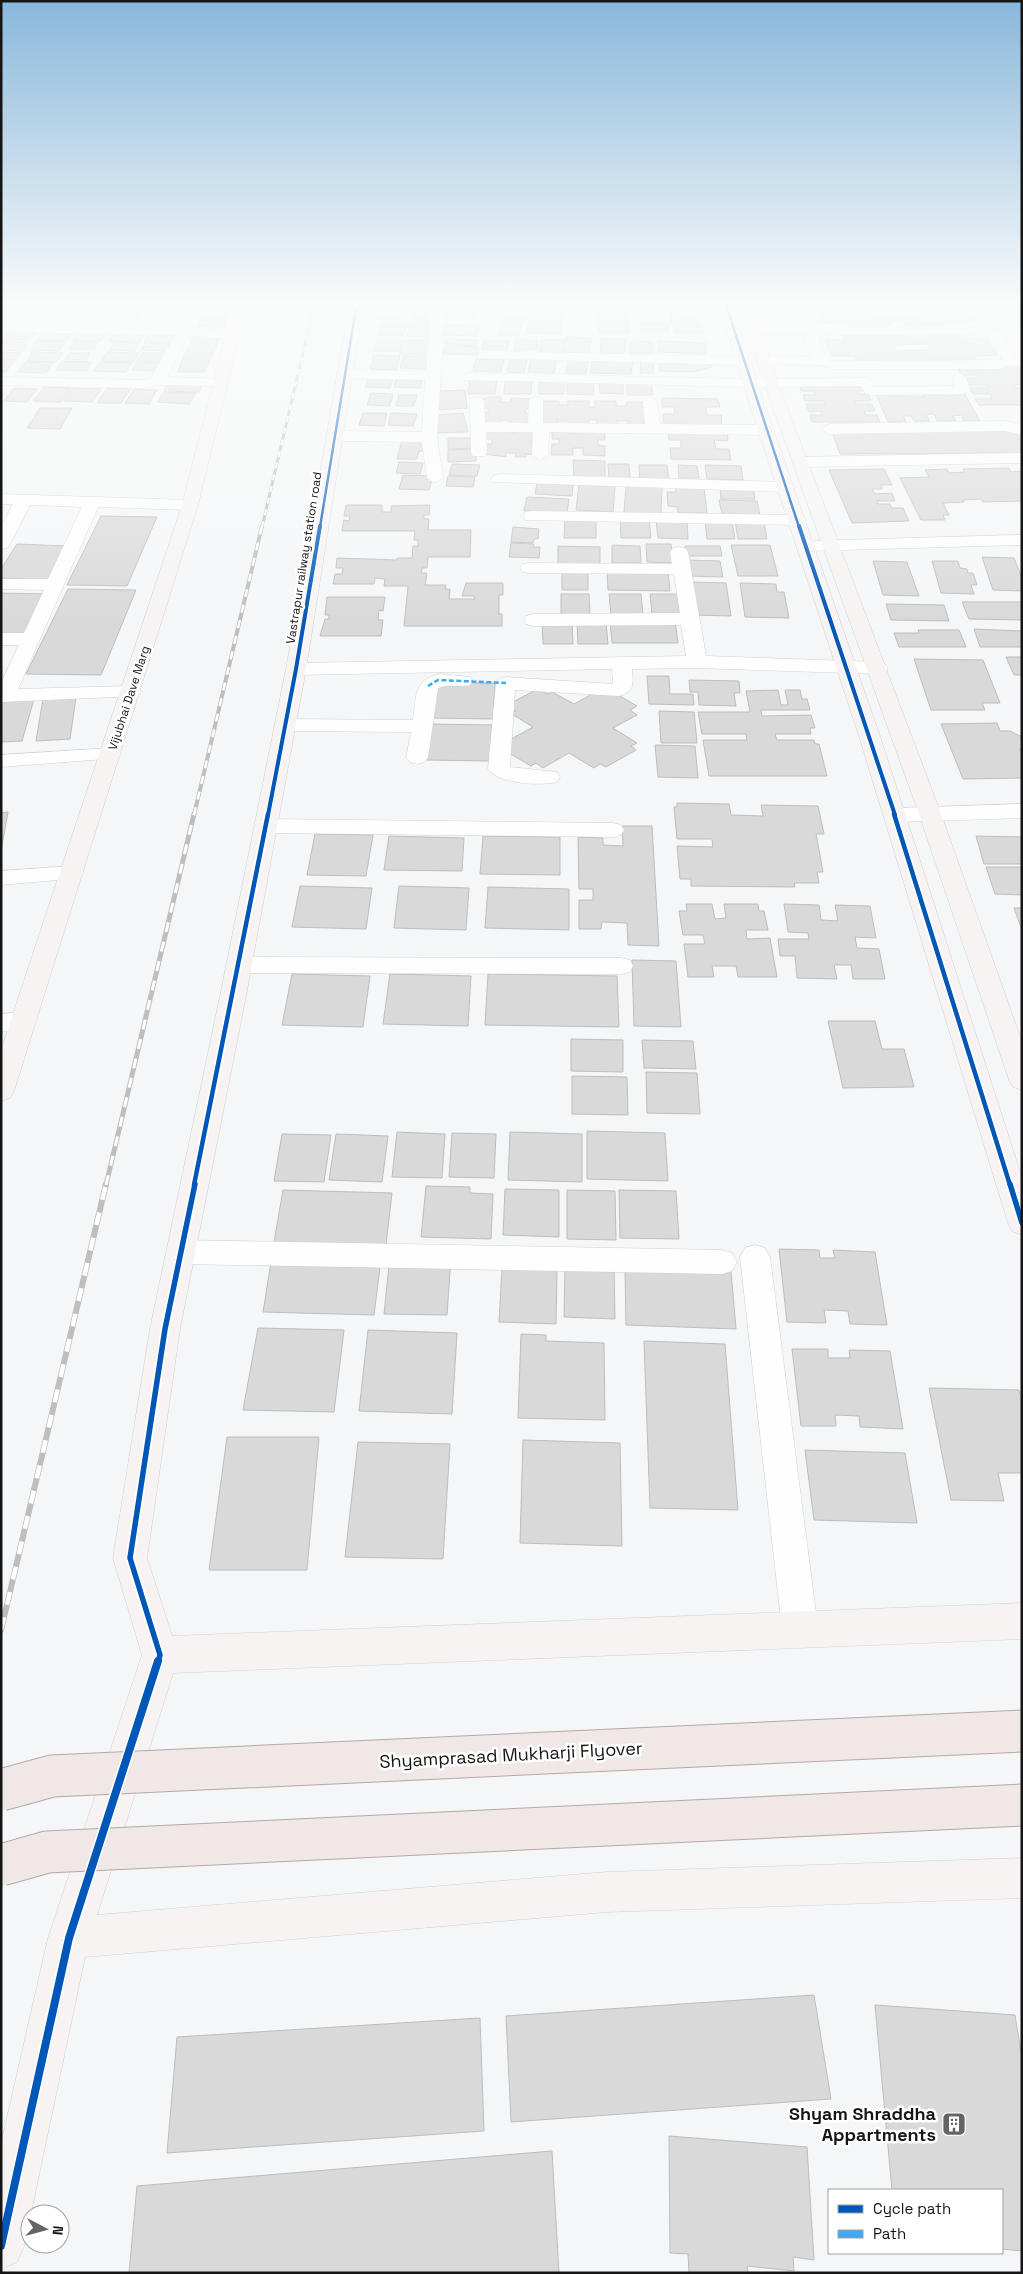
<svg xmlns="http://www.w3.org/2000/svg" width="1023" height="2274" font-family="'Space Grotesk',sans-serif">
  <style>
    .building { fill: #dad9d9; stroke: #bcbdbd; fill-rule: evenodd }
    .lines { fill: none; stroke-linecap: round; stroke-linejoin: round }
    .street-casing { stroke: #ced0d0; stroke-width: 1 }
    .secondary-casing { stroke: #ced0d0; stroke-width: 1 }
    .street { fill: #fefefe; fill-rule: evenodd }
    .secondary { fill: #f7f3f3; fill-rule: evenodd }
    .rail-far3-casing { stroke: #bebebe; stroke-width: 3 }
    .rail-far2-casing { stroke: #bebebe; stroke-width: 4 }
    .rail-far1-casing { stroke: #bebebe; stroke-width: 5 }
    .rail-casing { stroke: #bebebe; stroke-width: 6 }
    .rail-far3 { stroke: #fff; stroke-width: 2; stroke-dasharray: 6; stroke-linecap: butt }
    .rail-far2 { stroke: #fff; stroke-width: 2.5; stroke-dasharray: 8; stroke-linecap: butt }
    .rail-far1 { stroke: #fff; stroke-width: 3; stroke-dasharray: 10; stroke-linecap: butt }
    .rail { stroke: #fff; stroke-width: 4.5; stroke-dasharray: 13; stroke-linecap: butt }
    .primary-bridge-casing { stroke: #b6a8a5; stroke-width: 43; stroke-linecap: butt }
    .primary-bridge { stroke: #f0e8e6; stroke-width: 41 }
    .quiet { stroke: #3fa9f5; stroke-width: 2.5; stroke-dasharray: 5 2.5; stroke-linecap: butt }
    .cycleway-far4-casing { stroke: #fff; stroke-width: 4.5 }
    .cycleway-far3-casing { stroke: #fff; stroke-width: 6 }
    .cycleway-far2-casing { stroke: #fff; stroke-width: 8 }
    .cycleway-far1-casing { stroke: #fff; stroke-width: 9 }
    .cycleway-casing { stroke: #fff; stroke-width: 11 }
    .cycleway-far4 { stroke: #0057b8; stroke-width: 2.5 }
    .cycleway-far3 { stroke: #0057b8; stroke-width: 4 }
    .cycleway-far2 { stroke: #0057b8; stroke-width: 4.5 }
    .cycleway-far1 { stroke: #0057b8; stroke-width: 5.5 }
    .cycleway { stroke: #0057b8; stroke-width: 8 }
    .labels { text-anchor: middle; stroke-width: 5; stroke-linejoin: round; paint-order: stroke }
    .far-street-label { font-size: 12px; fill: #151516; stroke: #fff }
    .near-street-label { font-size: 18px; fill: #151516; stroke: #fff }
    .near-poi-label { font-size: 18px; font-weight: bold; fill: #151516; stroke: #fff; text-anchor: end }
  </style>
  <rect width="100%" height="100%" fill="#f5f6f7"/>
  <path class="building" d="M125 302H173L171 307 123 306Z
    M201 302H244L242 306 200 305Z
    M672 302H697L698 310H673Z
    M840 302H878L879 305H889L888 302H966L969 307H963L964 310H970L973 315H967L968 316 974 317 977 322H946L948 325H907L905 321H889L891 325H849L848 322 823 323 816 303 841 304ZM879 309 921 311 923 314 885 316 867 314 865 311H879Z
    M1 303 12 304 2 317H1Z
    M15 303 39 304 29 317H5Z
    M98 303 118 304 109 318H88Z
    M598 303H624L625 311H599Z
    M639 303H665L666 311H640Z
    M68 306 91 307 83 317H60Z
    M41 307 62 308 56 317H34Z
    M120 307H145L138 319 113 318Z
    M150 307 174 308 168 318H144Z
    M202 307 231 308 226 317H197Z
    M178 308 193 309 188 318H173Z
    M381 308 408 309 405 320 377 319Z
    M414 309H430L427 320 411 319Z
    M448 310H474L473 318 446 317Z
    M529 313 563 314 561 334 526 333 528 324H540V321H528Z
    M670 313 695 315 700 323H671Z
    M597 314H628L629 333H598Z
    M202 317 224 318 222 321H227L224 327 197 326Z
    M503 317 523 318 519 336 499 335Z
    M411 322H435L431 337H406Z
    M640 323H668L669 331H640Z
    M381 324H407L403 336 377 335Z
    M674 324H702L703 333H675Z
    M447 325 480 326 477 336 444 335Z
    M9 332 36 333 30 340 4 339Z
    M44 333H71L66 341 39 340Z
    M78 333H106L101 341H72Z
    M114 333 144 334 140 342 109 341Z
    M149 334 176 335 172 343 144 342Z
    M195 334 221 335 204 372H177Z
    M963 334 966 339H987L998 355 974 356 977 360 857 361 855 356H832L825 340H845L843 335ZM928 344 931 350 896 351 893 345Z
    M566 337 591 338 589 353 564 352Z
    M516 338 538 341 537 349 513 351Z
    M601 338 626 339 624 354 600 353Z
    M447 339 477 340 476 346 445 344Z
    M403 340H429L425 355 399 354Z
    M484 340 509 341 507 350 481 349Z
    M541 340H564L562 353 539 352Z
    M1 341 28 342 22 351 1 350Z
    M37 341 65 342 59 351 31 350Z
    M377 341H402L399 351H373Z
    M631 341 654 342V353H629Z
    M658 341 706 343V354L658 352Z
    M74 342H98L94 349H69Z
    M114 342 139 343 135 351 110 350Z
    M145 343 170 344 166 351 141 350Z
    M446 346 479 347 477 355 443 354Z
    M1 352 21 353 15 360H1Z
    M32 352 63 353 57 362 27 361Z
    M107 352 139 353 134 362 101 361Z
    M70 353H90L86 360 65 359Z
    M142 353H167L162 362 137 361Z
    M374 355 400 356 396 370 370 369Z
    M403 356 428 357 425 369 400 368Z
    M531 357 557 358 554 373 528 372Z
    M568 358 588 359 586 374 566 373Z
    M611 358 633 359 631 374 590 373 592 361 611 362Z
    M476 359 504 360 501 372 473 371Z
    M641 359H654L653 373H640Z
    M510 360H527L524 373 507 372Z
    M660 360 711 361 712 367 692 372 660 371Z
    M62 361 92 362 86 371 56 370Z
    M1 362H13L6 372H1Z
    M25 362H53L46 373 18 372Z
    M99 362 131 363 126 372 94 371Z
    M136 363H160L156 371 132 370Z
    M958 368H1022V375H1019L1022 378V385H1014L1015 388H1022V405H979L975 399H992L990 394H973L969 388H988L986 385H968L964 379 979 378 978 375H962Z
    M369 376H394L390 388 365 387Z
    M397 376H424L420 388 394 387Z
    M470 379H497L495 394H468Z
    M505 379 532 380 531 394H504Z
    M539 380H564V394H539Z
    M567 380 593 381 594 395 567 394Z
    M599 380 623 381V394L600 393Z
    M627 382H651L653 395H627Z
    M168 383 203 384 199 392 164 391Z
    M799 384H863L867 391H857L859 394H868L871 401H854L856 404H872L875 411H864L865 415H877L880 422H812L810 415H822L821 411 809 412 806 404H825L824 401H805L803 395H815L813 391H801Z
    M44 387 71 388 61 402 33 401Z
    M14 388 37 389 27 402 4 401Z
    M73 388 101 389 92 402 64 401Z
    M107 388 131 389 121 403H97Z
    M134 389 157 390 149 404 125 403Z
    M465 390 467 408 439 410 437 391Z
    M915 391 918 397H924L921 391H940L943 396H950L948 391H963L980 421H964L961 415 953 416 956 421H937L934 414 926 415 930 421H914L911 416H903L906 421 888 422 875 392H890L892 396H901L898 392Z
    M164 392 196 393 189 404 157 402Z
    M371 393 393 394 390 406 367 405Z
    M399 395H417L414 406H396Z
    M489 397H501V402H511V398L532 399 531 409H526L525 413H531V422L511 424V421L501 420V424H486V422H480L481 412 488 413V408H481L482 399Z
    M662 398 718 399 720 407H706L707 415H721L722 425H664L663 414H675L674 407H662Z
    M541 401H559V405H568V401H589V407H595L594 401H616V406H626V402H646L648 427H629L628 421H616V427L597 426V420H589V426H568V421H557L558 426H540Z
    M40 408H72L60 429 27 428Z
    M363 413H387L384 426 359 425Z
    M391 413 417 414 413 426 388 425Z
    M463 413 468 432 437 433 433 415Z
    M506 428 505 433H515L516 428 537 430V440H531V445H536V455L526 454V457H515L516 453H506V457L484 454V444H492V439H485L486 429Z
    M552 429 572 430V433H582L583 430H604L605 440H598V445L605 446V456L583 455V448H573V455H551L552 444H559V439H552Z
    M668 431H727L728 441 714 440 716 449H729L731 460 671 459 670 448H681V440H669Z
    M1017 431 1022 438V453L840 454 832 432Z
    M448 438H475L476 448 448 449Z
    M402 440H422L420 445H425L424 451H419L417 459H397Z
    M476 449V461L448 462V450Z
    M573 460 605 461V478L574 477Z
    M399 462 423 463 420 474 396 473Z
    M452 464 480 465 477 476 449 475Z
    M608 464H629L630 479H609Z
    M639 465H667L669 481H640Z
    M678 465 697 466 699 478H679Z
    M705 465 741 466 743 480 707 479Z
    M1009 468 1011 472 1022 471V501L983 502 981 499 963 500 964 502 943 503 949 515H943L945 520H921L900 478 929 477 925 470 947 469 949 473 965 472 963 469Z
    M884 469 892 485H881L882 489H872L875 494 892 493 895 501H877L878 504H890L892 508H903L909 521 852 523 829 470Z
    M403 475 433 476 429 490 399 489Z
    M448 476 475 477 473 487 446 486Z
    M537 483 573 485 572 496 535 494Z
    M579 485 615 486 613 512 576 510Z
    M626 485 662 487 661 514 624 513Z
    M675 486 704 487 707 513H678L677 507 668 506 667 492H676Z
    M720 487H753L755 499H721Z
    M527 497 569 499 567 513 524 511Z
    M719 500 757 501 760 515 722 514Z
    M346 505H382V512H391V506L430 505 429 515H424V519H429L428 530H471L470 557H428L427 568H422L421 573H427L425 585H446L445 589H450L449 599H475L474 596H462L466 583H503V595H499V614H502V626H404L408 586H384L385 579 375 578 374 584H333L335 574H342L343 568H336L337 558 397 560V558H412L413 546H418V540H414L415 531H342L344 520 349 521 350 516H344Z
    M101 516 157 517 127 586 67 585Z
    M565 519H596V538H564Z
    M620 519 649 520 651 538H621Z
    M656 520 687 521 688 539 658 538Z
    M705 521H732L735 539H707Z
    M735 521 764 522 767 539H738Z
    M513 527 539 529 538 539H534L533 543 511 542Z
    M511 543 534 544 533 547H540L539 558 509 557Z
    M17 544 68 546 48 580 1 578V569Z
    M646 544H671L673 563 647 562Z
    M612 545 640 546 641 563H612Z
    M731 545H770L778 576H738Z
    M558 546 600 547V565L558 564Z
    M685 546H720L722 556H685Z
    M982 557 1014 558 1022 578V591L993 590Z
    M685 560 720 561 723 577 687 576Z
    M873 561 907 562 919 596 883 595Z
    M932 561H958L960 568 967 569 968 573H973L977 585H971L974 594 941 593Z
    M607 570 668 571 670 591 608 590Z
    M562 571H588V590H562Z
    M690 582 726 583 731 616 694 615Z
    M740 583 776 584 777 592H784L789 618 745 617Z
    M68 589 136 590 101 675 26 674Z
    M1 593 47 594 26 635 1 634Z
    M561 594H589L590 615H561Z
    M609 594H641L643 615H611Z
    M650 594H682L685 614H652Z
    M327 597H385L383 611 379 610 378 620H383L381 636H320L325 619H329V615H325Z
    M962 602H1022V620L969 619Z
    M886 604 944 605 949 621 891 620Z
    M610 621H675L678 643H612Z
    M542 622H572L573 644H543Z
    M577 622H606L608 644H578Z
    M974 629 1022 631V647H980Z
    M918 630H959L966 647H899L894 633H919Z
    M1006 657H1022V675H1014Z
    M914 659 983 660 1000 703H982L985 710H931Z
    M647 676H669L670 694H693L694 705 649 704Z
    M689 680 739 681 740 693H734L736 706 699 705 698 692H690Z
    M436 683H495L493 719 432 718Z
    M538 689 547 694 552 692 574 704 600 690H609L637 706 630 710 637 715 613 728 637 743 631 746 636 750 606 767 600 764 594 768 569 753 543 768 536 763 531 766 502 749 504 743 533 727 510 713 516 711 507 705Z
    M778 690 781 705H788L785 690H800L802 699H807L810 710H761L762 716 811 715 815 728H810L811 734H775L777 740H814L815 744H819L827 776H709L703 740H747L746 734H702L698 712H750L746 691Z
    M76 697 70 739 36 741 43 699Z
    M34 699 22 741 1 742V701Z
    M659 711 694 712 697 743H661Z
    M997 723 1000 731H1010L1022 737V747L1019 750H1022V778L963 779 941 724Z
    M430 724 492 725 489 761 426 760Z
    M655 745 695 746 698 778 658 777Z
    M677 803 729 804 731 815 763 816 761 805 818 806 824 834H816L823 872H817L819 883H794L795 887 691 886V879H680L677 846 713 847 712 839H677L674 807H677Z
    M8 812 1 851V813Z
    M622 826H652L659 946 628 945 627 923 602 922 601 929H579V900H593V889H579L578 837 603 838V845L623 846Z
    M315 834 373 835 366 876 307 875Z
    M389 836 464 838 462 871 384 870Z
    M483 836 560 837V875L480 874Z
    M976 836 1022 837V864H984Z
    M986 867H1022V895L995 894Z
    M300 886 372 888 366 929 292 927Z
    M399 886 469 888 466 930 394 928Z
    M488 887 569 889V930L485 928Z
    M686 904H712L715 919 726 918 724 904H758L759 911H764L768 930H746L747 939 770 938 777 977H738L736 966H712L714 977H688L684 944H705L703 935H683L679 911H687Z
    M784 904 819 905 821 920 838 921 835 905 870 906 876 938 855 937 857 948 879 949 885 979H853L851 965H834L837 979 797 978 795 956H780L778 939H809L808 933 788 932Z
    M1014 908H1022V930Z
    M632 960 676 961 681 1027 634 1026Z
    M292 974 370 976 363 1027 282 1025Z
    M390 974 471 976 468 1026 383 1024Z
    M488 974 617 976 619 1027 485 1025Z
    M828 1021H875L882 1049H904L914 1087 843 1088Z
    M571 1039 623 1040V1072L571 1071Z
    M642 1040 693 1041 696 1069 644 1068Z
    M646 1072 697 1073 700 1114 647 1113Z
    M572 1076 627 1077 628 1115 572 1114Z
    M587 1131 665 1133 668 1181 587 1179Z
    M397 1132 445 1134 442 1178 392 1177Z
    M510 1132 582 1134V1182L508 1180Z
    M452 1133 496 1134 494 1178 449 1177Z
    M282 1134 331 1135 324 1182 274 1181Z
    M336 1134 388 1136 382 1182 329 1180Z
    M426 1186 470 1187V1193L493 1194 491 1239 421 1237Z
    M505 1189 559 1190V1237L503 1235Z
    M283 1190 392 1193 386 1245 274 1242Z
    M567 1190 615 1191 616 1240 567 1239Z
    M619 1190 676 1191 679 1239 620 1238Z
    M779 1249 819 1250 820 1258H835L833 1250 875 1252 887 1325 850 1324 848 1311 824 1310 826 1323 787 1322Z
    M272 1256 381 1259 374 1315 263 1312Z
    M390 1256 451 1257 447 1315 384 1314Z
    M565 1266 614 1267 615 1319 564 1317Z
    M625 1268 731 1271 736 1329 626 1325Z
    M502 1269 557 1270 556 1324 499 1322Z
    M258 1328 344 1330 334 1412 243 1410Z
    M368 1330 457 1333 452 1414 359 1411Z
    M521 1334 546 1335V1341L604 1343 605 1420 518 1418Z
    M644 1341 725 1344 738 1510 650 1508Z
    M792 1349H828V1358H850L849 1350 890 1351 903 1429 860 1427 859 1416 835 1415 836 1426H801Z
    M929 1388 1019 1390 1022 1401V1473H998L1004 1501 951 1500Z
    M227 1437H319L307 1570H209Z
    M523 1440 620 1443 622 1546 520 1543Z
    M358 1442 450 1444 443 1559 345 1557Z
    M805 1450 905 1453 917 1523 814 1520Z
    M814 1995 831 2099 511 2122 506 2016Z
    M875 2005 1015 2015 1022 2058V2251L1002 2249V2190H892Z
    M480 2018 484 2131 167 2153 177 2037Z
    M669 2136 807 2147 814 2260 793 2257 794 2271 747 2266 748 2273H689L688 2254 670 2253Z
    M552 2151 559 2273H129L137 2186Z"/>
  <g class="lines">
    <g class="street-casing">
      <path id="street" d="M431 302H445L437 437 443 478 435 483 427 478 422 442 335 441 327 436 335 431 422 432 425 380 345 378 338 374 345 370 426 371 431 313 356 311 349 307 356 303 431 305Z
        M797 302H810L817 324H831L837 327 958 326 964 323 980 322 969 302H982L994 323 988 329 1000 331 1019 362 1017 365 998 369H833L820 365 758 363 756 360 758 357 763 356 811 357 804 338 810 332H752L745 328 752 324H804ZM972 334 990 337 1003 360 833 361 824 354 818 339 825 335Z
        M1000 302H1013L1022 315V330L1017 329Z
        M1 324 160 326 235 330 242 334 235 338 188 336 167 377 226 379 228 382 221 386 157 385 143 388 1 385V377L143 380 151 378 175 335 1 332Z
        M484 351 742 357 749 361 742 365 479 358 477 355Z
        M469 373 749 379 865 378 870 379 875 387 954 386 952 377 959 373 966 377 970 390 963 394 871 395 866 394 861 386 749 387 464 380 462 377Z
        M536 396 543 400V423L645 424 643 401 650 397 657 401 660 424 766 425 774 430 766 435 549 432 548 455 540 460 532 455 533 432H486L487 453 485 456H473L471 453 470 401 472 398H482L484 401 485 422 528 423 529 400Z
        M1005 421 1022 425V435L1005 431 829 434 821 429 829 424Z
        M1022 453V463L801 467 793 462 801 457Z
        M499 474 786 482 792 484 794 487 792 490 786 492 493 482 491 479 493 476Z
        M1 494 190 500 196 501 198 505 196 509 190 510 98 507 18 689 131 686 138 688 141 692 138 696 1 702V683L19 645H1V633H24L44 590 1 589V579H48L82 507 30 505 10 544 7 548 1 549V527L13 504H1Z
        M531 511 797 515 803 516 806 520 803 524 797 525 525 520 523 516 525 512Z
        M1022 535V545L807 551 801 550 798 546 801 542 807 541Z
        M679 547 685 548 688 552 706 656 878 662 885 664 888 668 885 672 878 674 697 668 632 669C633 684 635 692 619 696L515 690 510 767 557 772 560 777 557 782C540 786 499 784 488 769L496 683 499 679 506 677 613 684 612 669 296 675 289 673 286 669 289 665 296 663 686 656 681 625 533 626 526 624 524 620 526 616 533 614 680 613 674 574 529 573 523 572 520 568 523 564 529 563 672 564 670 552 673 548Z
        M440 674 470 677 473 681 470 685C459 688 448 683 438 688L428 758 424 762 417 764 410 762 406 758 411 732 285 731 278 729 275 725 278 721 285 719 413 720C417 696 412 681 440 674Z
        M111 748 118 750 121 754 118 758 1 767V755Z
        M1022 804V818L895 822 887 820 884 815 887 810 895 808Z
        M266 819 613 823 621 825 624 830 621 835 613 837 266 833 258 831 255 826 258 821Z
        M72 866 80 868 84 873 80 878 1 885V871Z
        M239 957 621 958 630 960 633 966 630 972 621 974 239 973 230 971 227 965 230 959Z
        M24 1012 33 1015 37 1021 33 1027 1 1032V1014Z
        M181 1240 722 1250 732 1253 737 1262 732 1271 722 1274 181 1264 171 1261 166 1252 171 1243Z
        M755 1245 765 1248 770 1257 818 1629 813 1642 800 1647 787 1642 782 1629 740 1257 745 1248Z"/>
    </g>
    <g class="secondary-casing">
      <path id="secondary" d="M241 302H254L237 345 198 505 14 1091 10 1098 1 1101V1050L182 505 223 345Z
        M350 302H364L306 669 246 996 180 1329 147 1558 172 1636 1022 1603V1639L173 1673 97 1915 607 1872 1022 1858V1898L607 1912 85 1957 24 2246 17 2262 1 2269V2144L48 1938 142 1655 113 1558 150 1329 220 996 286 669Z
        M718 302H732L761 394 880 736 1022 1178V1235L1012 1231 1008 1223 859 736 746 394Z
        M737 302H751L778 383 941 814 1022 1042V1090L1013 1087 1009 1080 919 814 764 383Z"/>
    </g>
    <use href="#street" class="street"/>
    <use href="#secondary" class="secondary"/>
    <g class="rail-far3-casing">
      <path id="rail-far3" d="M262 527 315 302"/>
    </g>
    <g class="rail-far2-casing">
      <path id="rail-far2" d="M194 815 262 526"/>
    </g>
    <g class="rail-far1-casing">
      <path id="rail-far1" d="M106 1185 194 814"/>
    </g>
    <g class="rail-casing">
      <path id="rail" d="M1 1630 106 1184"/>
    </g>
    <use href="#rail-far3" class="rail-far3"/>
    <use href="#rail-far2" class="rail-far2"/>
    <use href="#rail-far1" class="rail-far1"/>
    <use href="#rail" class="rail"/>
    <g class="primary-bridge-casing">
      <path id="primary-bridge" d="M1 1790 52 1776 1022 1731
        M1 1865 47 1852 1022 1805"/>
    </g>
    <use href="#primary-bridge" class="primary-bridge"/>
    <path class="quiet" d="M428 686 438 680 506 683"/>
    <g class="cycleway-far4-casing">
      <path id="cycleway-far4" d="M725 302 799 527
        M320 527 357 302"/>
    </g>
    <g class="cycleway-far3-casing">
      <path id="cycleway-far3" d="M799 526 895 815
        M268 815 296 669 320 526"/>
    </g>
    <g class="cycleway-far2-casing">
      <path id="cycleway-far2" d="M894 814 1010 1185
        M194 1185 268 814"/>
    </g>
    <g class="cycleway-far1-casing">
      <path id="cycleway-far1" d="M1010 1184 1022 1223
        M158 1662 160 1655 130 1558 165 1329 195 1184"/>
    </g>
    <g class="cycleway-casing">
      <path id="cycleway" d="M1 2246 69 1938 158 1661"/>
    </g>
    <use href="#cycleway-far4" class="cycleway-far4"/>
    <use href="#cycleway-far3" class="cycleway-far3"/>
    <use href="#cycleway-far2" class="cycleway-far2"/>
    <use href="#cycleway-far1" class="cycleway-far1"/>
    <use href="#cycleway" class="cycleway"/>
  </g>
  <linearGradient id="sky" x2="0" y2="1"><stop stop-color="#8ab8db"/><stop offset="0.49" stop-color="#fafbfb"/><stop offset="1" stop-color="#fafbfb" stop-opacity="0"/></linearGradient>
  <rect width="1023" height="621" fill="url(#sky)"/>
  <defs>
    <g id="building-square" transform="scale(1.25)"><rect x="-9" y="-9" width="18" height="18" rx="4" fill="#636465" stroke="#fff"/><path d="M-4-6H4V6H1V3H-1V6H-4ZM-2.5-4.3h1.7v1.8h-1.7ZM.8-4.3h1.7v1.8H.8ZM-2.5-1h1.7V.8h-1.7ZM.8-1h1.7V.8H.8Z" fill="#fff"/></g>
  </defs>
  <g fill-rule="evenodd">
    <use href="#building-square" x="954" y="2124"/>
  </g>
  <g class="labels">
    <g class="far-street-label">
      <text transform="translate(304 558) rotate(-81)" y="4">Vastrapur railway station road</text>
      <text transform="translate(129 698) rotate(-72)" y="4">Vijubhai Dave Marg</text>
    </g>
    <g class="near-street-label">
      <text transform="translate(511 1755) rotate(-3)" y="6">Shyamprasad Mukharji Flyover</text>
    </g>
    <g class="near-poi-label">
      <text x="936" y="2120">Shyam Shraddha<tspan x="936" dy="21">Appartments</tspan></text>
    </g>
  </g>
  <rect width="1023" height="2274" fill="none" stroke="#151516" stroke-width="5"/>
  <rect x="828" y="2189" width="175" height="65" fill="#ffffff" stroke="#a1a1a2"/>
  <rect x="838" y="2205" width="25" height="8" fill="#0057b8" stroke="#a1a1a2"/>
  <text x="873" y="2214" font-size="15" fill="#151516">Cycle path</text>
  <rect x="838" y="2230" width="25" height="8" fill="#3fa9f5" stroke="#a1a1a2"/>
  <text x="873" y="2239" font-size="15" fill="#151516">Path</text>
  <g transform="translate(45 2229) rotate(96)"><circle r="24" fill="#ffffff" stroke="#a1a1a2"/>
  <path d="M0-4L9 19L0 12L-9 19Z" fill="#636465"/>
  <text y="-8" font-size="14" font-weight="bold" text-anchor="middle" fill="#151516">N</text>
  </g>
</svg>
